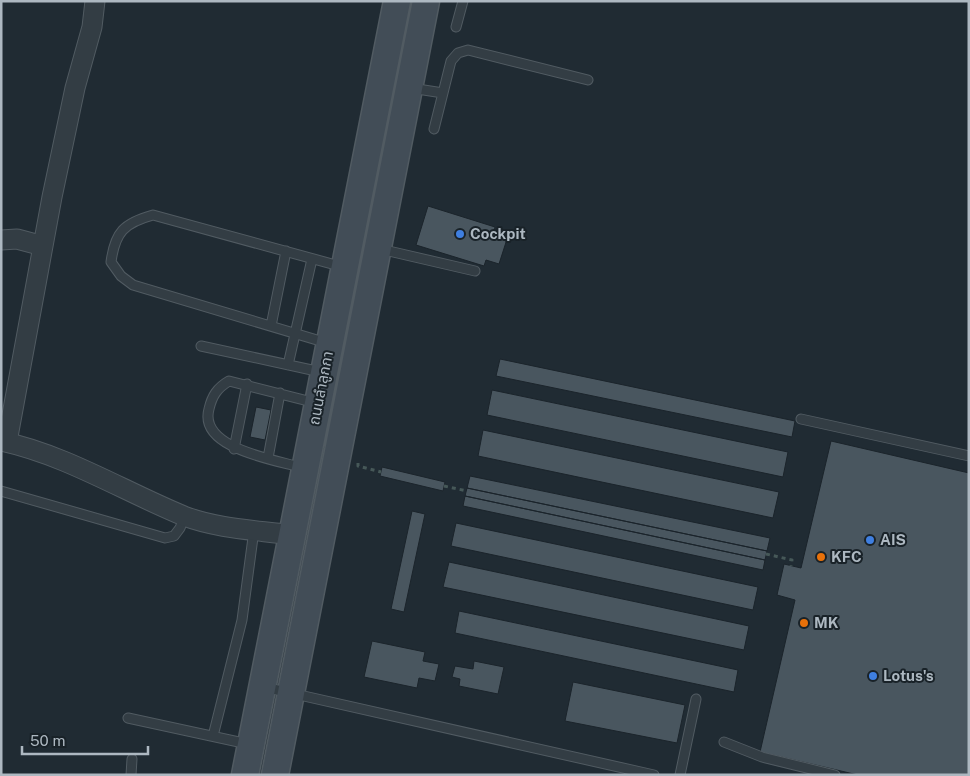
<svg xmlns="http://www.w3.org/2000/svg" width="970" height="776" font-family="'Public Sans','Noto Sans Thai',sans-serif">
  <style>
    .building { fill: #49565f; stroke: #1b242b }
    .lines { fill: none; stroke-linecap: round; stroke-linejoin: round }
    .lane-casing { stroke: #515b62; stroke-width: 11 }
    .street-casing { stroke: #515b62; stroke-width: 21 }
    .secondary-casing { stroke: #515b62; stroke-width: 29 }
    .path { stroke: #465858; stroke-width: 3; stroke-dasharray: 4 4; stroke-linecap: butt }
    .lane { stroke: #333d44; stroke-width: 9 }
    .street { stroke: #333d44; stroke-width: 19 }
    .secondary { stroke: #424d57; stroke-width: 26 }
    .shop-dot { fill: #3f7fe0; stroke: #192228; stroke-width: 2 }
    .food-dot { fill: #e8710a; stroke: #192228; stroke-width: 2 }
    .labels { text-anchor: middle; stroke-width: 4; stroke-linejoin: round; paint-order: stroke }
    .poi-label { font-size: 15px; font-weight: bold; fill: #adb8c1; stroke: #192228; text-anchor: start }
    .street-label { font-size: 15px; fill: #adb8c1; stroke: #192228 }
  </style>
  <rect width="100%" height="100%" fill="#202b33"/>
  <path class="building" d="M428 206 495 227 494 232 508 236 499 264 486 260 484 266 416 245Z
    M500 359 795 421 792 437 496 376Z
    M492 390 788 452 783 477 487 415Z
    M256 407 271 410 265 440 250 437Z
    M483 430 779 492 773 518 478 456Z
    M831 441 969 473V775H858L760 752 795 600 777 595 784 564 801 568Z
    M382 467 445 482 443 491 380 476Z
    M470 476 770 538 767 551 467 488Z
    M467 488 767 551 765 560 465 496Z
    M465 496 765 560 763 570 463 506Z
    M412 511 425 514 404 612 391 609Z
    M456 523 758 587 753 610 451 546Z
    M449 562 749 626 744 650 443 587Z
    M459 611 738 670 734 692 455 633Z
    M372 641 425 652 423 661 439 664 435 681 419 678 417 688 364 677Z
    M474 661 504 667 498 694 459 686 460 679 452 677 455 666 473 669Z
    M573 682 685 705 677 743 565 721Z"/>
  <g class="lines">
    <g class="lane-casing">
      <path id="lane" d="M456 27 463 1
        M411 88 443 93
        M434 129 451 61 458 53 468 50 588 80
        M380 249 475 271
        M271 326 286 251
        M327 343 133 285 121 276 111 262C115 232 124 223 153 215L343 267
        M201 346 321 372
        M288 365 312 259
        M801 419 969 456
        M234 449 247 384
        M268 458 280 393
        M303 468C277 460 198 449 209 409 212 396 217 388 229 381L316 403
        M1 491 165 538 174 536 180 528 185 516
        M264 687 654 775
        M128 718 248 744
        M213 736 242 620 254 530
        M724 742 762 757 835 775
        M131 775 132 759
        M680 775 696 699"/>
    </g>
    <g class="street-casing">
      <path id="street" d="M1 240 17 239 43 246
        M1 441C66 455 123 491 184 516 218 529 256 530 292 535
        M7 442 52 197 75 88 92 27 95 1"/>
    </g>
    <g class="secondary-casing">
      <path id="secondary" d="M245 775 397 1
        M275 775 426 1"/>
    </g>
    <path class="path" d="M358 463V466L381 472
      M444 486 467 491
      M766 554 792 560 791 566"/>
    <use href="#lane" class="lane"/>
    <use href="#street" class="street"/>
    <use href="#secondary" class="secondary"/>
  </g>
  <g class="shop-dot">
    <circle cx="460" cy="234" r="5"/>
    <circle cx="870" cy="540" r="5"/>
    <circle cx="873" cy="676" r="5"/>
  </g>
  <g class="food-dot">
    <circle cx="821" cy="557" r="5"/>
    <circle cx="804" cy="623" r="5"/>
  </g>
  <g class="labels">
    <g class="poi-label">
      <text x="470" y="239">Cockpit</text>
      <text x="880" y="545">AIS</text>
      <text x="831" y="562">KFC</text>
      <text x="814" y="628">MK</text>
      <text x="883" y="681">Lotus's</text>
    </g>
    <g class="street-label">
      <text transform="translate(321 388) rotate(-79)" y="5">ถนนลำลูกกา</text>
    </g>
  </g>
  <rect width="970" height="776" fill="none" stroke="#adb8c1" stroke-width="5"/>
  <path d="M22 746v8h126v-8" fill="none" stroke="#adb8c1" stroke-width="2.5"/>
  <text x="30" y="746" font-size="15" fill="#adb8c1" stroke="#192228" stroke-width="4" paint-order="stroke">50 m</text>
</svg>
